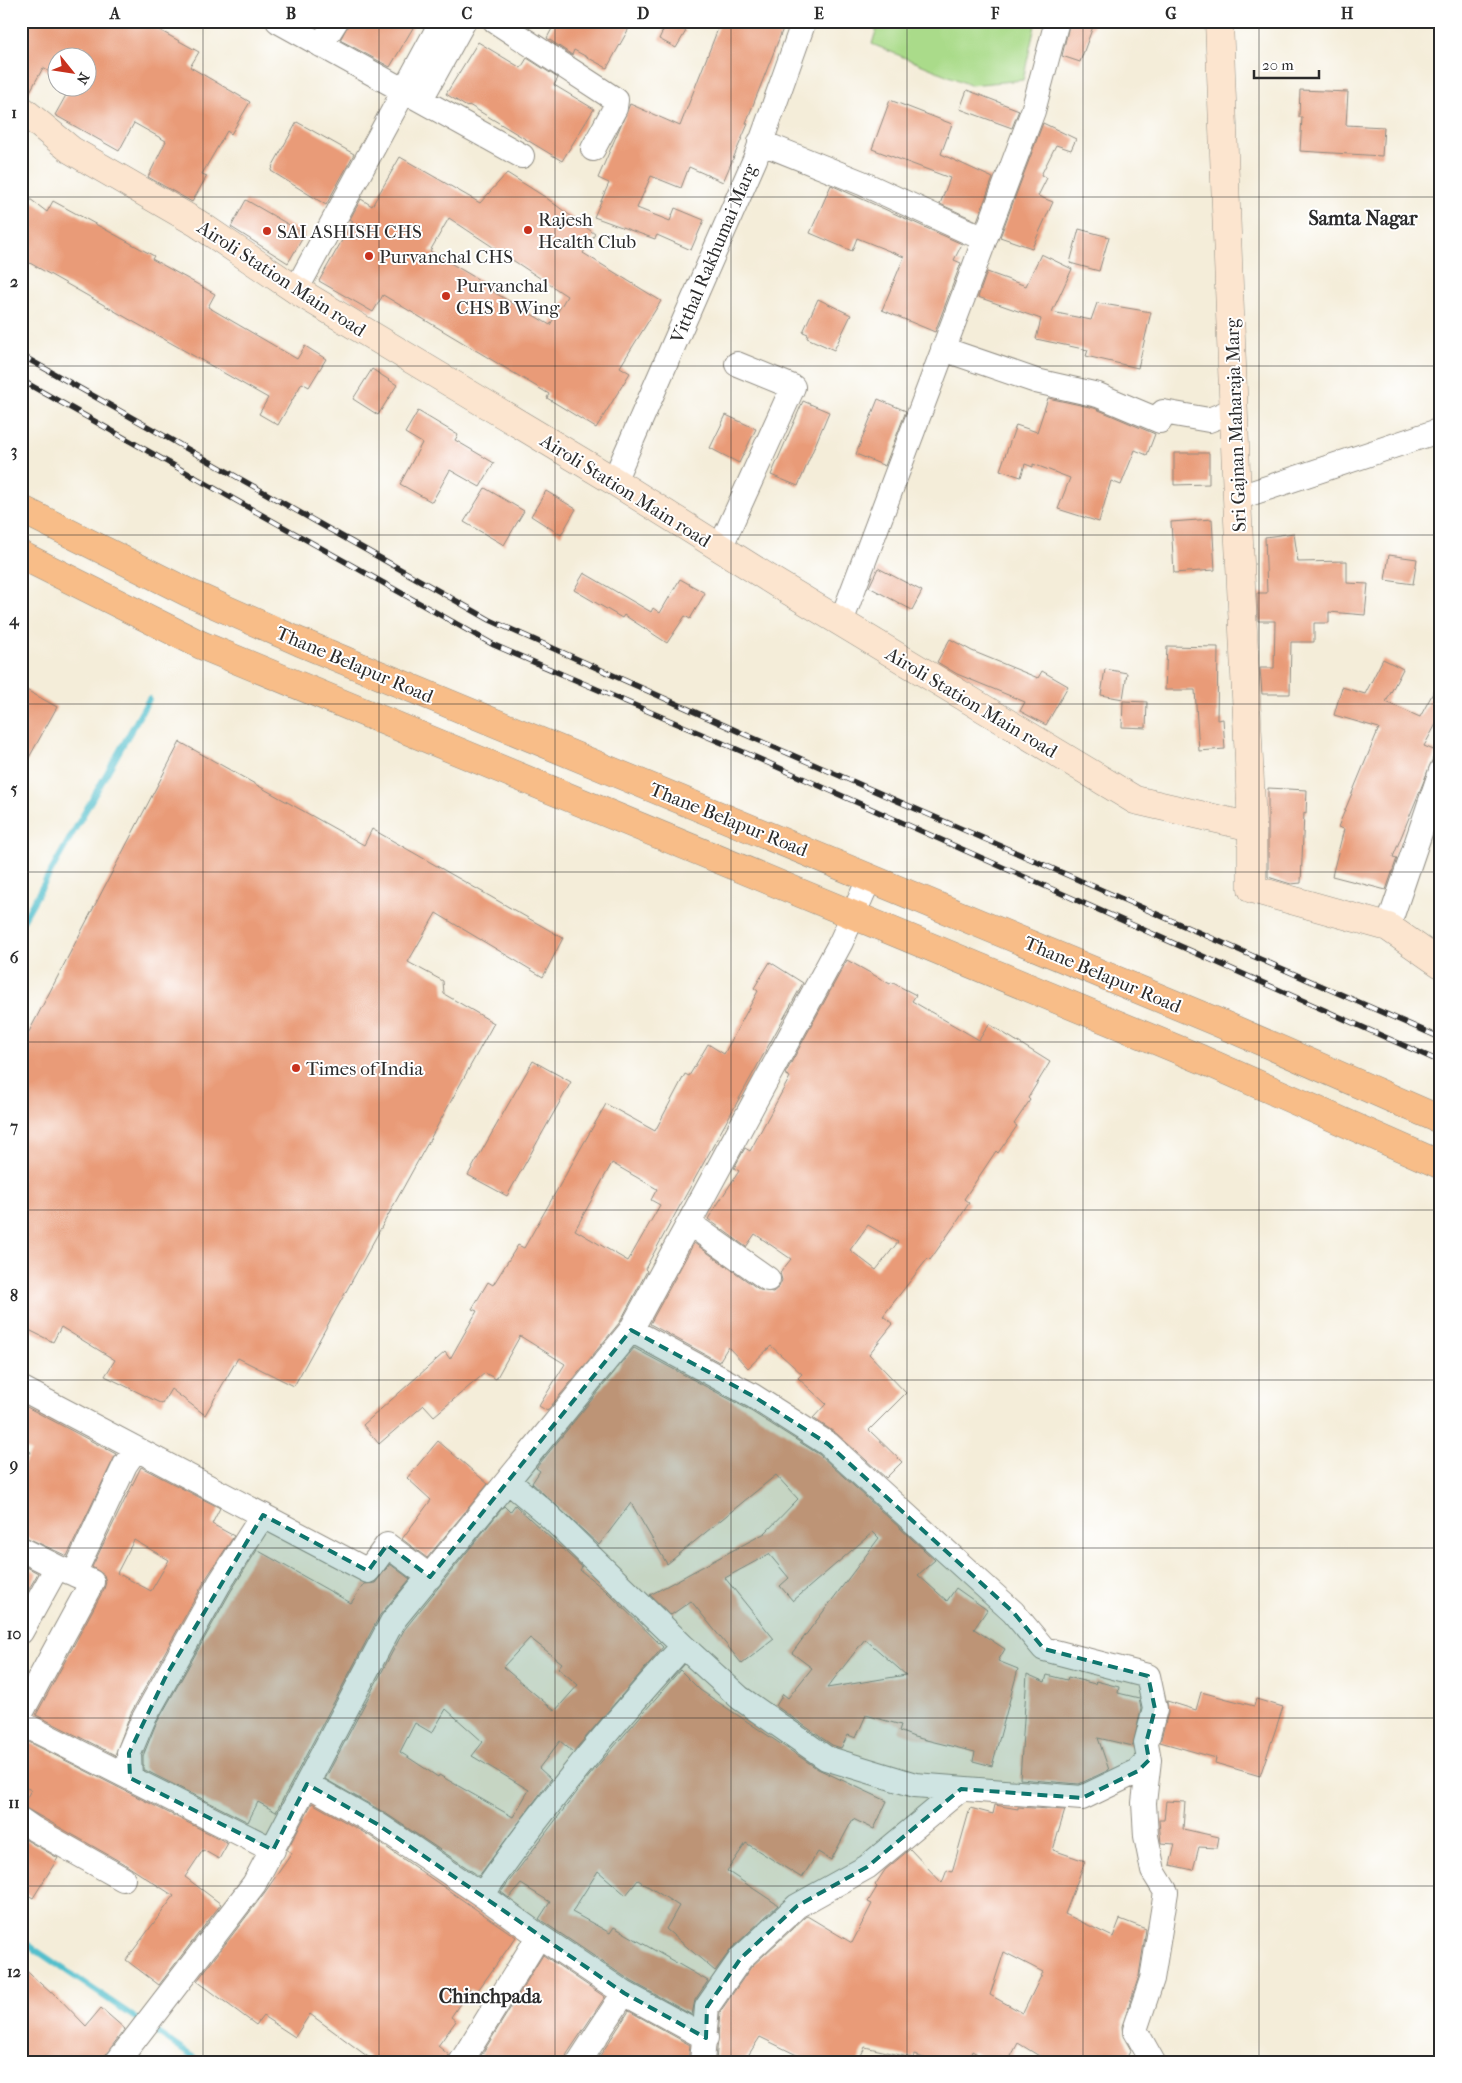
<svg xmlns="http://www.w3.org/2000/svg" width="1462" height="2083" font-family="'IM FELL French Canon',serif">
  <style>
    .green { fill: #aadb8a; stroke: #6a835a }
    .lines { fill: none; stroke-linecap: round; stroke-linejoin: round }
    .stream { stroke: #53bfcc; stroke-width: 6 }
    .building { fill: #e99b78; fill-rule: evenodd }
    .street-casing { stroke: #908c82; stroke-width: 26 }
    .secondary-casing { stroke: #908c82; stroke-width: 29 }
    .primary-casing { stroke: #908c82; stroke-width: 29 }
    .street { stroke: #fff; stroke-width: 24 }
    .secondary { stroke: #fce5cf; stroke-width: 28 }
    .primary { stroke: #f8bd88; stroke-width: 28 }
    .rail-casing { stroke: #2b2b2b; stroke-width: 5.5 }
    .rail { stroke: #fff; stroke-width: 4; stroke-dasharray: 11; stroke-linecap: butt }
    .marked { fill: #0f766e; fill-opacity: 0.2; stroke: #0f766e; stroke-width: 4; stroke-dasharray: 10 6; stroke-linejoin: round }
    .grid { fill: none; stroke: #2b2b2b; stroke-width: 1; stroke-opacity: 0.55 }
    .poi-dot { fill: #c8321e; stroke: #fff; stroke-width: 2 }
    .labels { text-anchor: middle; stroke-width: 4; stroke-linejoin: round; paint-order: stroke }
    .poi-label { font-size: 19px; fill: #2b2b2b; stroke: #fff; text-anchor: start }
    .street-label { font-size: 19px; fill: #2b2b2b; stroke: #fff }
    .neighbourhood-label { font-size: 20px; font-weight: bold; fill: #2b2b2b; stroke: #fff }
    .neatline { fill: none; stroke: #2b2b2b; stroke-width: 2 }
    .grid-label { font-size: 16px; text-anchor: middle; font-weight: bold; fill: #2b2b2b }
  </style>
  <rect width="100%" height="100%" fill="#fff"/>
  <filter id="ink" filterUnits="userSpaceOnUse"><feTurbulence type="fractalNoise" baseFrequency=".02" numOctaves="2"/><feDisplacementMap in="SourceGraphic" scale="10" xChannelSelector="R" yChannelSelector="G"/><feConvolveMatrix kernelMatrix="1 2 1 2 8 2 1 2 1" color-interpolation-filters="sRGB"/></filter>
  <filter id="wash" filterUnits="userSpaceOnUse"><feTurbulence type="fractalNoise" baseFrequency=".0096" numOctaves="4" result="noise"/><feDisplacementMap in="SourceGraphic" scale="20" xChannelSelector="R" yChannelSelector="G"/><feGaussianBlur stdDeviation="1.12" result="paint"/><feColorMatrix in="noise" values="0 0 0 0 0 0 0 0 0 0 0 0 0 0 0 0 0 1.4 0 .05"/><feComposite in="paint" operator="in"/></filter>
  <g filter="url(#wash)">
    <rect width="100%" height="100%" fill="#f4edd9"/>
    <path class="green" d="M879 21H1036L1023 80 970 85 872 44Z"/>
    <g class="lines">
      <path class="stream" d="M21 924 149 699
        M21 1940 200 2062"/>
    </g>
    <g id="blocks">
      <path class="building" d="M21 21H143L199 52 190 67 250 102 231 134 227 131 202 174 207 176 192 202 148 177 166 141 134 123 119 151 55 115 70 88H88V58H58V77L43 68 28 95 21 94Z
        M350 21H417L390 67 340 40Z
        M556 21H633L607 68 574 50 572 55 547 38Z
        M721 21H786L746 123 748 124 723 182 689 167 681 188 651 176 637 208 670 221 675 208 704 220 691 250 657 235 655 239 594 217 609 183 598 178 630 104 680 126Z
        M1070 21H1095L1080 62 1062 56Z
        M667 22 686 31 676 48 659 39Z
        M478 42 521 68 527 58 558 78 554 85 594 109 562 161 469 105 467 107 446 94Z
        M967 90 1019 110 1012 128 960 109Z
        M1300 90 1348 92 1346 125 1384 127 1382 156 1300 151 1302 117H1299Z
        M890 100 952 124 941 154 993 178 977 221 940 204 950 178 872 149Z
        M297 122 354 154 326 205 271 171 273 168 272 167Z
        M1043 123 1076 139 1071 150 1056 145 1041 175 1047 178 1038 196 1053 202 1032 248 1000 237Z
        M400 157 480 203 507 173 545 197 595 234 583 253 661 301 620 367 630 373 596 428 547 398 549 394 383 295 373 312 319 281 353 221 350 219 361 199 372 206ZM449 218 567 296 550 325 485 287 486 284 430 251Z
        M831 185 962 244 954 260 961 263 935 332 882 310 904 257 857 238 852 251 810 233Z
        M21 192 47 212 53 201 154 256 152 259 215 294 208 307 297 359 305 346 326 359 309 387 302 383 278 425 259 414 268 398 21 258Z
        M246 200 305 234 288 263 231 227Z
        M1079 229 1109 237 1099 271 1070 263Z
        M1041 254 1072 269 1052 312 1091 320 1097 303 1151 312 1138 368 1086 356 1088 350 1036 339 1041 319 978 297 987 272 1026 286Z
        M818 299 851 315 834 350 807 338 808 334 803 332Z
        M372 369 397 385 378 415 353 399Z
        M1048 398 1094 408 1155 434 1147 455 1135 450 1121 485 1111 481 1099 522 1058 509 1070 478 1033 464V467L1025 464 1021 477 1000 470 1016 425 1037 432Z
        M878 399 906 411 885 466 856 454Z
        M803 401 829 412 798 486 771 475Z
        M418 411 458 435 455 440 494 463 480 487 450 470 432 502 400 484 422 443 405 433Z
        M726 415 756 429 739 463 710 448Z
        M1174 453H1209V484L1174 485Z
        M485 488 524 511 504 545 464 522Z
        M546 491 576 509 561 535 531 516Z
        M1212 519 1215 570 1174 573 1171 522Z
        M1294 533 1298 562 1347 561V583L1368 584 1365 615 1329 612V623H1314V642H1291L1290 694H1262L1260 668H1274L1275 621H1258L1257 593H1267L1265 537Z
        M1389 555 1417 559 1413 584 1385 580Z
        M878 568 922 591 912 610 869 587Z
        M584 573 651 612 653 608 660 613 680 579 705 593 690 619 685 616 667 643 624 615 622 618 574 590Z
        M950 639 972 651 1038 678 1042 671 1068 686 1046 725 1020 711 1025 702 957 674 937 662Z
        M1167 646 1218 647 1217 720 1223 719 1225 749 1199 751 1195 690H1165Z
        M1383 659 1403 669 1386 702 1420 717 1441 678V715L1424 746 1436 751 1393 857 1397 858 1386 890 1332 876 1344 829 1338 827 1379 728 1334 715 1342 687 1365 694Z
        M1105 669 1127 673 1123 699 1101 695Z
        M21 687 57 707 21 772Z
        M1123 701 1147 702 1146 728 1122 727Z
        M180 742 364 845 372 829 563 938 543 977 436 913 408 962 443 981 444 994 494 1023 294 1386 238 1358 205 1415 171 1389 162 1404 105 1376 115 1360 61 1327 53 1342 21 1326V1047Z
        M1268 788 1307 790 1306 814 1304 813 1301 883 1291 884 1268 877Z
        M847 960 890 984 891 982 916 995 912 1001 979 1040 989 1024 1050 1062 1028 1098 1030 1100 1014 1124 1017 1126 998 1153 996 1151 964 1199 969 1203 959 1219 930 1260 928 1258 883 1316 893 1324 869 1354 906 1393 869 1430 902 1462 886 1478 837 1434 813 1418 826 1404 798 1378 802 1374 771 1346 748 1368 728 1347 719 1362 650 1324 694 1243 760 1290 773 1292 779 1287 782 1280 780 1273 791 1259 755 1234 746 1247 708 1219 739 1171 734 1168 745 1148 750 1151 790 1077 785 1074ZM868 1225 898 1242 876 1270 850 1250Z
        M770 962 803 983 645 1269 647 1271 620 1322 547 1411 539 1406 565 1364 520 1336 496 1379 485 1373 434 1416 424 1405 379 1444 363 1425 445 1352 450 1359 477 1311 472 1309 488 1282 493 1285 518 1245 524 1248 606 1104 655 1131 685 1074 689 1076 708 1044 724 1054 758 991 754 988ZM612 1163 657 1189 651 1200 660 1205 628 1261 575 1230Z
        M533 1061 571 1082 507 1196 468 1175Z
        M634 1348 746 1408 820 1455 935 1560 918 1575 947 1601 956 1588 987 1610 974 1629 1005 1649 998 1661 1018 1669 992 1766 973 1761 975 1752 914 1737 899 1731 901 1725 866 1715 856 1738 848 1735 841 1748 832 1745 776 1706 783 1694 788 1698 812 1668 792 1653 879 1538 873 1532 793 1601 780 1586 789 1578 769 1554 725 1578 774 1639 742 1664 691 1601 671 1615 650 1595 765 1533 798 1499 776 1475 667 1564 631 1503 599 1545 532 1483 540 1471 536 1468ZM865 1639 906 1675 827 1688Z
        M21 1404 116 1454 67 1556 21 1535V1529L27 1518 21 1515V1469L31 1452 21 1447Z
        M438 1441 488 1484 427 1558 402 1539 431 1500 407 1478Z
        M141 1467 220 1508 212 1524 234 1536 207 1577 131 1713 115 1755 36 1715 104 1589 106 1582 104 1575 92 1567ZM134 1540 169 1560 151 1591 117 1573Z
        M515 1505 582 1567 580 1570 606 1591 663 1647 573 1752 560 1741 539 1768 551 1779 479 1876 385 1813 325 1779 404 1630 504 1506 510 1512ZM530 1638 562 1663 558 1668 578 1685 555 1711 503 1667ZM446 1709 483 1742 472 1756 529 1790 513 1817 439 1775 438 1777 400 1752 415 1723 432 1733Z
        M257 1550 351 1603 364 1584 375 1583 390 1564 410 1579 380 1615 276 1812 258 1802 248 1822 143 1769V1756L155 1726 231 1591Z
        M21 1564 38 1573 21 1603Z
        M680 1670 700 1690 818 1769 887 1801 874 1829 853 1819 831 1860 818 1852 802 1878 746 1843 727 1871 778 1905 732 1948 715 1971 666 1929 679 1906 638 1880 626 1895 598 1871 572 1912 610 1933 614 1927 708 1981 695 2000 692 2015 631 1981 539 1919 550 1902 521 1884 509 1898 501 1892 589 1776Z
        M1027 1674 1045 1682 1047 1675 1067 1680 1068 1677 1095 1684 1096 1681 1119 1687 1118 1693 1139 1698 1141 1709 1133 1746 1098 1738 1109 1770 1079 1784 1020 1779Z
        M1201 1692 1254 1706 1256 1699 1283 1707 1260 1776 1215 1763 1216 1758 1160 1742 1168 1713 1167 1701 1196 1710Z
        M27 1741 228 1843 219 1859 203 1850 185 1877 221 1904 159 1985 126 1960 174 1896 126 1865 22 1806 31 1790 21 1785V1752Z
        M1166 1801 1185 1802 1183 1829 1219 1837 1217 1848 1199 1847 1193 1870 1170 1865 1175 1844 1161 1843 1159 1820H1164Z
        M312 1803 370 1836 516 1937 476 1993 470 1989 451 2017 456 2021 438 2046 449 2055 447 2062H375L310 2014 295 2037 263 2016 256 2025 197 1981 265 1892 292 1853 287 1850Z
        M995 1805 1018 1809V1807L1065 1810 1053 1850 1085 1861 1065 1914 1113 1937 1120 1919 1146 1929 1139 1976 1122 2026 1123 2036 1131 2050 1124 2062H1049L1018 2043 1008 2062H991L972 2051 969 2062H938L914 2055 913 2058 865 2047 858 2062H811L760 2037 744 2062H716L720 2012 751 1967 805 1917 807 1916 852 1943 872 1904 868 1902 877 1887 875 1885 885 1870 910 1849 942 1883 947 1870 952 1872 970 1808 993 1814ZM1004 1952 1043 1972 1023 2013 990 1995Z
        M21 1837 58 1858 33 1898 21 1891Z
        M543 1955 605 1997 567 2054 565 2062H477Z
        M21 1966 51 1993 53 1992 86 2026 101 2008 125 2029 106 2054 103 2062H21Z
        M629 2011 690 2045 688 2062H596Z"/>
    </g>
  </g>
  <g filter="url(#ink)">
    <use href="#blocks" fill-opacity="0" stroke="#908c82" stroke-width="1"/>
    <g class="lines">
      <g class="street-casing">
        <path id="street" d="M278 21 522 156
          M495 21 616 100 615 108 593 149
          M321 45 336 21
          M421 99 464 21
          M760 142 862 183 984 239
          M296 290 442 21
          M943 349 1036 381 1098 395 1160 421 1163 412 1209 420 1234 410
          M614 481 755 159 804 21
          M1237 498 1441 430
          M720 548 793 387 737 364
          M841 622 1033 111 1057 21
          M1388 927 1441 771
          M689 1223 768 1279
          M21 1388 368 1571 387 1545 430 1577
          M508 1481 546 1513 683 1646 740 1698 826 1758 915 1785 1082 1798 1138 1771 1149 1760 1146 1743 1155 1709 1148 1676 1044 1649 1013 1612 828 1444 753 1396 631 1330
          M21 1549 57 1567
          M21 1632 57 1567 74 1574
          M21 1713 92 1582 74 1574 125 1465 136 1449
          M21 1723 273 1850
          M1149 1760 1144 1803 1146 1836 1153 1871 1166 1892 1152 1979 1135 2030 1153 2062
          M130 1778 129 1753 143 1720 219 1584 263 1515
          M307 1784 377 1824 482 1895
          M21 1820 34 1829 123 1879
          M539 1936 624 1993 706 2038
          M117 2062 254 1884 392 1622 631 1330 841 942 870 877
          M461 2062 539 1936 482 1895C543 1807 611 1725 683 1646
          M579 2062 624 1993
          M702 2062 707 2007 741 1958 797 1906 867 1867 961 1789"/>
      </g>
      <g class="secondary-casing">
        <path id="secondary" d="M1219 21 1237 498 1252 827V889L1388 927 1441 964
          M21 109 71 150 197 223 296 290 614 481 776 583 1135 800 1252 827"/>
      </g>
      <g class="primary-casing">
        <path id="primary" d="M21 509 189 593 300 642 1217 1022 1441 1120
          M21 555 201 645 1201 1059 1441 1165"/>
      </g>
      <use href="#street" class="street"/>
      <use href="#secondary" class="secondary"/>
      <use href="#primary" class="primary"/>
      <g class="rail-casing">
        <path id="rail" d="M21 355 490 620 744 734 1441 1038
          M21 380 494 645 748 754 1441 1062"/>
      </g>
      <use href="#rail" class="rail"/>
    </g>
  </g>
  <path class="marked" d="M631 1330 753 1396 828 1444 1013 1612 1044 1649 1148 1676 1155 1709 1146 1743 1149 1760 1138 1771 1082 1798 961 1789 867 1867 797 1906 741 1958 707 2007 706 2038 624 1993 377 1824 307 1784 273 1850 130 1778 129 1753 167 1674 263 1515 368 1571 387 1545 430 1577Z"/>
  <path class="grid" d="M203 21V2062M379 21V2062M555 21V2062M731 21V2062M907 21V2062M1083 21V2062M1259 21V2062M21 197H1441M21 366H1441M21 535H1441M21 704H1441M21 872H1441M21 1042H1441M21 1210H1441M21 1380H1441M21 1548H1441M21 1718H1441M21 1886H1441"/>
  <g class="poi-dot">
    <circle cx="528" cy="230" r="5"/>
    <circle cx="267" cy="231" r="5"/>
    <circle cx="369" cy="256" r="5"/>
    <circle cx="446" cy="296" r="5"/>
    <circle cx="296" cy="1068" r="5"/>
  </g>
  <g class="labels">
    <g class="poi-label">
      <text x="538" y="226">Rajesh<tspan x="538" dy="22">Health Club</tspan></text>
      <text x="277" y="238">SAI ASHISH CHS</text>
      <text x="379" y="263">Purvanchal CHS</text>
      <text x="456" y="292">Purvanchal<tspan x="456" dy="22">CHS B Wing</tspan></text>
      <text x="306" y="1075">Times of India</text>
    </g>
    <g class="street-label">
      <text transform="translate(713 253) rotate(-67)" y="7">Vitthal Rakhumai Marg</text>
      <text transform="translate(282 278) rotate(33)" y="7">Airoli Station Main road</text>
      <text transform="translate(1235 425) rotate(-92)" y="7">Sri Gajnan Maharaja Marg</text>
      <text transform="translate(626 490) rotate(32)" y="7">Airoli Station Main road</text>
      <text transform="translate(355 664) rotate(23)" y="7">Thane Belapur Road</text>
      <text transform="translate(972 702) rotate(31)" y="7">Airoli Station Main road</text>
      <text transform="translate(729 819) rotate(22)" y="7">Thane Belapur Road</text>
      <text transform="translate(1103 974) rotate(23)" y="7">Thane Belapur Road</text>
    </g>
    <g class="neighbourhood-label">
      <text x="1363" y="225">Samta Nagar</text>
      <text x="490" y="2003">Chinchpada</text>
    </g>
  </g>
  <rect width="1462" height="2083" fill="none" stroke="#fff" stroke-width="55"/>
  <g transform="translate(72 72) rotate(120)"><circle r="24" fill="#ffffff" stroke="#aaaaaa"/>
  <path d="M0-4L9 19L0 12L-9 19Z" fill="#c8321e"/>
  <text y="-8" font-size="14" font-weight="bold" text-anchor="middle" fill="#2b2b2b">N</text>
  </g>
  <path d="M1254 70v8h65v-8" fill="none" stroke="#2b2b2b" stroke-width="2.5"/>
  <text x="1262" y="70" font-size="15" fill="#2b2b2b" stroke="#ffffff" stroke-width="4" paint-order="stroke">20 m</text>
  <rect x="28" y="28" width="1406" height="2028" class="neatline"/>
  <g class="grid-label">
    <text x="115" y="19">A</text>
    <text x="291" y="19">B</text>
    <text x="467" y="19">C</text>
    <text x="643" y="19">D</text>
    <text x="819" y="19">E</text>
    <text x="995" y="19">F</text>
    <text x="1171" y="19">G</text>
    <text x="1347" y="19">H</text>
    <text x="14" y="118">1</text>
    <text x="14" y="287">2</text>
    <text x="14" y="456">3</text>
    <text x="14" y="625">4</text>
    <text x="14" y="794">5</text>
    <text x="14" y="963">6</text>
    <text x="14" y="1132">7</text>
    <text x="14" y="1301">8</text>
    <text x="14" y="1470">9</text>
    <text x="14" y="1639">10</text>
    <text x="14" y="1808">11</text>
    <text x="14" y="1977">12</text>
  </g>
</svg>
